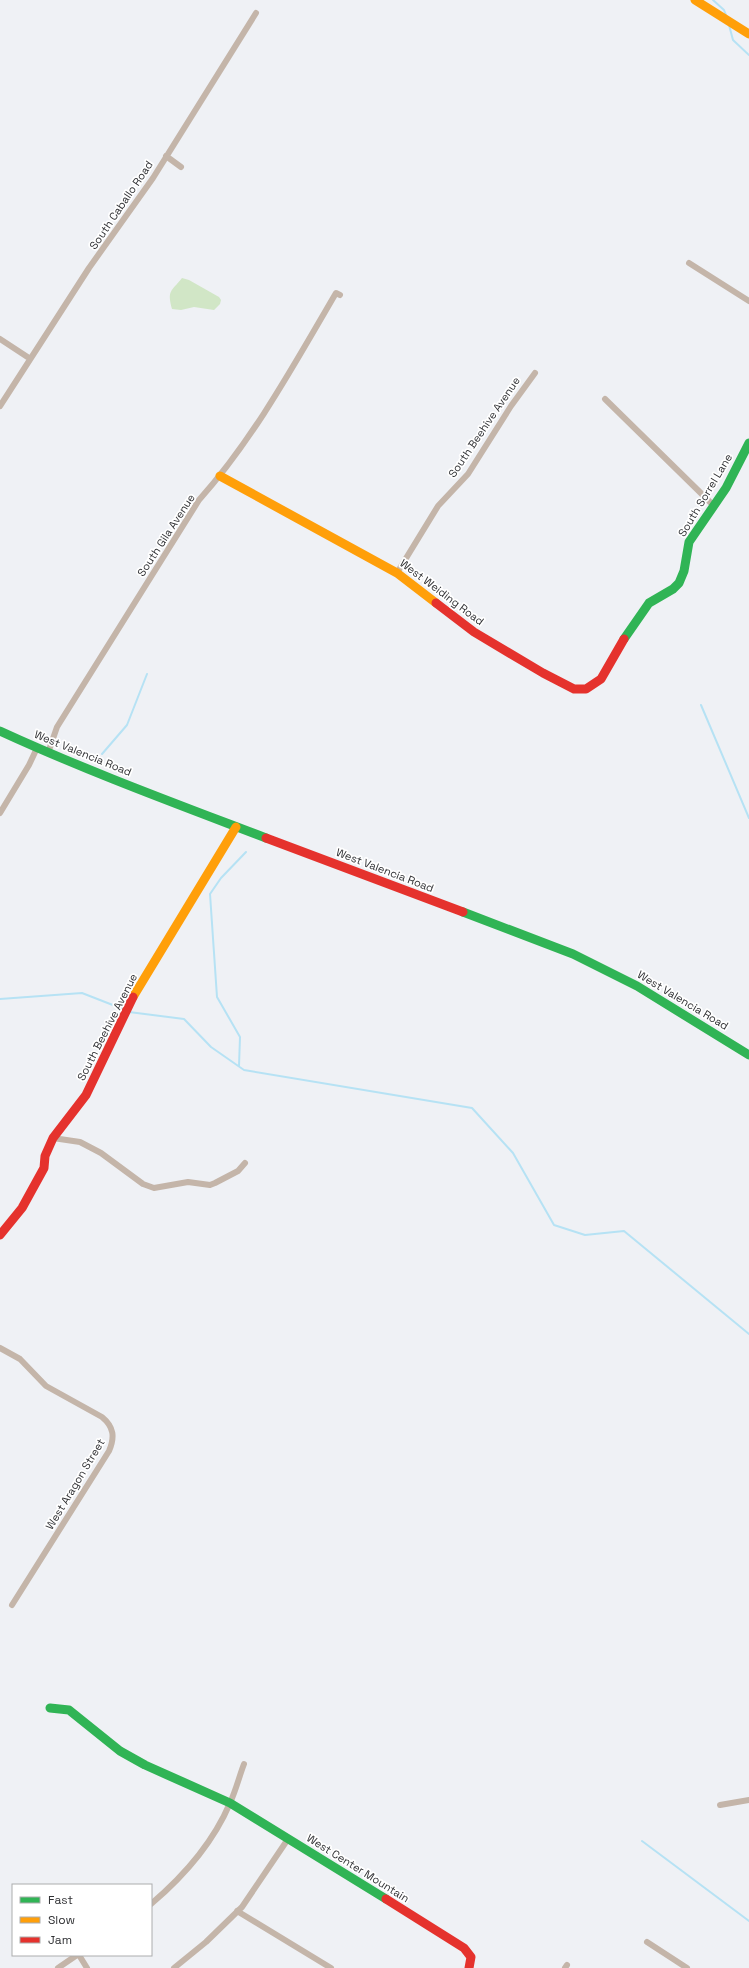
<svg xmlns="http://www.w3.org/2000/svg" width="749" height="1968" font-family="'Space Grotesk',sans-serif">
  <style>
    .green { fill: #d1e6c6 }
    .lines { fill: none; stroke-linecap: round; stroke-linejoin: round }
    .stream { stroke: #b6e2f4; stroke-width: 2 }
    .street { stroke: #c4b5a9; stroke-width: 6 }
    .fast { stroke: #30b455; stroke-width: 9 }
    .slow { stroke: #ff9f0a; stroke-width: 9 }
    .jam { stroke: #e5322d; stroke-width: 9 }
    .labels { text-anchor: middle; stroke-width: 3.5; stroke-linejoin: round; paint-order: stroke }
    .street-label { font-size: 11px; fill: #303134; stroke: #fff }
  </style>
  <rect width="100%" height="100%" fill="#eff1f5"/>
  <path class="green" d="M182 278 189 280 219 297 221 300 220 304 214 310 194 307 181 310 172 309C167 290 171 292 182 278Z"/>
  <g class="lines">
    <path class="stream" d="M713 0 724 10 726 15
      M729 25 733 40 749 55
      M701 705 749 818
      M102 754 127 725 147 674
      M0 999 82 993 123 1009
      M129 1012 184 1019 211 1047 244 1070 472 1108 513 1153 554 1225 585 1235 624 1231 749 1334
      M239 1066 240 1037 217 997 210 894 221 878 246 852
      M642 1841 749 1921"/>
    <path class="street" d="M166 156 181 167
      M689 263 749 301
      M0 339 29 358
      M605 399 713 505
      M0 406 89 268 153 178 256 13
      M397 573 438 506 468 474 511 406 535 373
      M48 753 57 727 199 500C253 440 295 363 336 293L340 295
      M0 813 29 765 37 748
      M53 1138 80 1142 101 1153 143 1184 154 1188 188 1182 210 1185 215 1183 238 1171 245 1163
      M0 1348 20 1359 46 1386 102 1417C114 1427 115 1437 109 1451L12 1605
      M720 1805 749 1800
      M151 1904C184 1876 213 1843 230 1803 236 1790 239 1777 244 1764
      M237 1911 331 1968
      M647 1942 687 1968
      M79 1955 87 1968
      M58 1968 77 1955
      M174 1968 206 1942 242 1907 288 1839
      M565 1968 567 1965"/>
    <path class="fast" d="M624 639 649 603 673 589 679 583 684 571 689 542 726 488 749 443
      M0 731C87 771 177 804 266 838
      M463 912 573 954 637 986 749 1055
      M50 1708 69 1710 120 1751 145 1765 230 1803 386 1899"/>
    <path class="slow" d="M695 0 749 34
      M220 476 397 573 436 603
      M133 997 236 827"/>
    <path class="jam" d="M436 603 474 632 543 673 574 689H586L601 679 624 639
      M266 838 463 912
      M0 1235 22 1208 44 1168 45 1156 53 1138 86 1095 133 997
      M386 1899 464 1948 471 1957 469 1968"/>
  </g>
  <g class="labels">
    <g class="street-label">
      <text transform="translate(121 205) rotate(-56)" y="4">South Caballo Road</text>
      <text transform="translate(484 427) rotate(-56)" y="4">South Beehive Avenue</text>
      <text transform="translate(705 495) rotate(-59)" y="4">South Sorrel Lane</text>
      <text transform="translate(166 535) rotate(-57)" y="4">South Gila Avenue</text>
      <text transform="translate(442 592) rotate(37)" y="4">West Weiding Road</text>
      <text transform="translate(83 753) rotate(22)" y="4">West Valencia Road</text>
      <text transform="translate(385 870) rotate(21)" y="4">West Valencia Road</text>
      <text transform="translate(683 1000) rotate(31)" y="4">West Valencia Road</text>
      <text transform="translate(107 1027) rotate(-63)" y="4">South Beehive Avenue</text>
      <text transform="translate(75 1484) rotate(-59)" y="4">West Aragon Street</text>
      <text transform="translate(358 1868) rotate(32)" y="4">West Center Mountain</text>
    </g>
  </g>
  <rect x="12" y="1884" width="140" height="72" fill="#ffffff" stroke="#acadae"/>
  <rect x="20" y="1897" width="20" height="6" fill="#30b455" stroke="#acadae"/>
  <text x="48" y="1904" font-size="12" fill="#303134">Fast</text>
  <rect x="20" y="1917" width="20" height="6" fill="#ff9f0a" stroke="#acadae"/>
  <text x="48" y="1924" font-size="12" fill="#303134">Slow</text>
  <rect x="20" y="1937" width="20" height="6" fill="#e5322d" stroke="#acadae"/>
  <text x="48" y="1944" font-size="12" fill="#303134">Jam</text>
</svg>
